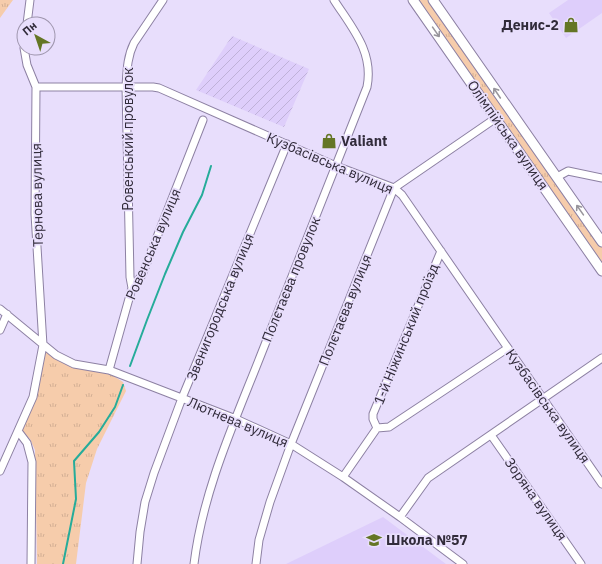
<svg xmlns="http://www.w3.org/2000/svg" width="602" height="564" font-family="'IBM Plex Sans',sans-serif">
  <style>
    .built { fill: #decefb }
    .industrial { fill: url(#industrial-furrows) }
    .grass { fill: url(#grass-tufts) }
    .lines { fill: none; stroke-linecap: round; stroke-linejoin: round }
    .stream { stroke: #26ac9a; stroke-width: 2 }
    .minor-casing { stroke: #8d81a3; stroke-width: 9 }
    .major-casing { stroke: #8d81a3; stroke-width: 11 }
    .minor { stroke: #fff; stroke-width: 7 }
    .major { stroke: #fff; stroke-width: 9 }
    .oneway { stroke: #98959c }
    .labels { text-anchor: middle; stroke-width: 3.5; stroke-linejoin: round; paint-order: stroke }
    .poi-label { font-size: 14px; font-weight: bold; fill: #312b3a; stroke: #e8defc; text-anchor: start }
    .street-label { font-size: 14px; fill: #312b3a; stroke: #e8defc }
  </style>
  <defs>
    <pattern id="industrial-furrows" width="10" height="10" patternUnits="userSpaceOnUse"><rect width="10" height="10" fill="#decefb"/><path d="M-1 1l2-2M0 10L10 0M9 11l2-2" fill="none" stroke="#bfb1d8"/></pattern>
    <pattern id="grass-tufts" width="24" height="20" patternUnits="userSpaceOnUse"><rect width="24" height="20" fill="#f6ccab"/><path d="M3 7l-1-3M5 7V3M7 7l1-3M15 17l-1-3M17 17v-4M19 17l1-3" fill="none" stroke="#d3af94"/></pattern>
  </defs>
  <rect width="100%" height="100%" fill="#e8defc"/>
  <path class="built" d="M568 0H602V13L566 38 549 13Z
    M383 517 446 564H286Z"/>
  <path class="industrial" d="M232 36 309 69 284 127 196 90Z"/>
  <path class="grass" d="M0 0H13L0 18Z
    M413 0H433L602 243V271Z
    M45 345 73 366 109 373 123 382 126 391 97 449 86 483 76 564H37L35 450 30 439 21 431Z"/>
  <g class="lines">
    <path class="stream" d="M130 366 147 320 165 274 183 232 202 195 211 166
      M63 564 76 499 74 461 99 432 115 407 123 385"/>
    <g class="minor-casing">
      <path id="minor" d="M27 24 30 0
        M36 87H153L159 88 336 166 394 188 402 195 602 484
        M557 177 568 171 602 178
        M132 288 130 277 126 87C127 71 127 57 134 43L163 0
        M0 309 56 355 74 364 109 370 236 419 291 444 343 477 400 517 463 564
        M0 330 7 314
        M109 370 132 288 142 275 203 120
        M377 428 373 419V414L441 251
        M377 428 389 427 508 348
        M18 431 27 443 32 462 31 564
        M491 435 581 564
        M0 471 33 397 43 345 35 214 36 87 27 65 24 48
        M343 477 377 428
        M400 517 428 478 602 358
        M137 564 140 532 145 502 154 473 182 398 287 144
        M194 564C203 490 235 421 262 352 297 264 332 176 367 87 374 52 352 28 334 0
        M256 564 259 540 270 502 291 444 394 188 496 118"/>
    </g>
    <g class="major-casing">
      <path id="major" d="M413 0 602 271
        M433 0 602 242"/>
    </g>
    <use href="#minor" class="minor"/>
    <use href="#major" class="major"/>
  </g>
  <defs><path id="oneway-shaft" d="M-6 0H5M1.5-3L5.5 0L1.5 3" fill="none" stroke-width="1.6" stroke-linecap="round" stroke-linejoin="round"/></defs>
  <g class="oneway">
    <use href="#oneway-shaft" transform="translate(436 32) rotate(55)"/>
    <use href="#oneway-shaft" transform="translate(497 93) rotate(-124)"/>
    <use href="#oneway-shaft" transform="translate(580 210) rotate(-125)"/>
  </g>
  <defs>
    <g id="shop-bare" transform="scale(1.2)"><path d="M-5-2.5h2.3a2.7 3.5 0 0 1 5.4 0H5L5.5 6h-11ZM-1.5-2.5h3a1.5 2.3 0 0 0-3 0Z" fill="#647625" stroke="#e8defc" stroke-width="2.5" paint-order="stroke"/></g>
    <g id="school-bare" transform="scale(1.2)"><path d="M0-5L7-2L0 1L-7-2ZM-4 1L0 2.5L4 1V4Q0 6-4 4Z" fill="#647625" stroke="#e8defc" stroke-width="2.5" paint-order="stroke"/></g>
  </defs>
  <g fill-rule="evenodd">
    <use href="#shop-bare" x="571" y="25"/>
    <use href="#shop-bare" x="329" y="141"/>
    <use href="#school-bare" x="374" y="540"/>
  </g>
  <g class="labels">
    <g class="poi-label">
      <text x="559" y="30" text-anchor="end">Денис-2</text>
      <text x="341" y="146">Valiant</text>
      <text x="386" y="545">Школа №57</text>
    </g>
    <g class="street-label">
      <text transform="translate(508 135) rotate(55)" y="5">Олімпійська вулиця</text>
      <text transform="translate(128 139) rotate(-90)" y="5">Ровенський провулок</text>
      <text transform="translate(330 163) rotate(23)" y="5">Кузбасівська вулиця</text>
      <text transform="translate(37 195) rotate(-91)" y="5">Тернова вулиця</text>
      <text transform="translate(153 244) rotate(-67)" y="5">Ровенська вулиця</text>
      <text transform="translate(291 279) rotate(-68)" y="5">Полєтаєва провулок</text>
      <text transform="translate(220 307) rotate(-68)" y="5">Звенигородська вулиця</text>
      <text transform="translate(345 310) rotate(-68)" y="5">Полєтаєва вулиця</text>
      <text transform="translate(406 334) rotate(-68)" y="5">1-й Ніжинський проїзд</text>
      <text transform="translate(548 406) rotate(55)" y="5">Кузбасівська вулиця</text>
      <text transform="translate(238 422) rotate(23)" y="5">Лютнева вулиця</text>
      <text transform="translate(536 499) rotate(55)" y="5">Зоряна вулиця</text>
    </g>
  </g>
  <g transform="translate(36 36) rotate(320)"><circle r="19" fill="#e8defc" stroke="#9f96ae"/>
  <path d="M0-3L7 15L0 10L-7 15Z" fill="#647625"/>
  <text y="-6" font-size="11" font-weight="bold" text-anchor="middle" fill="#312b3a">Пн</text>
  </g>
</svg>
